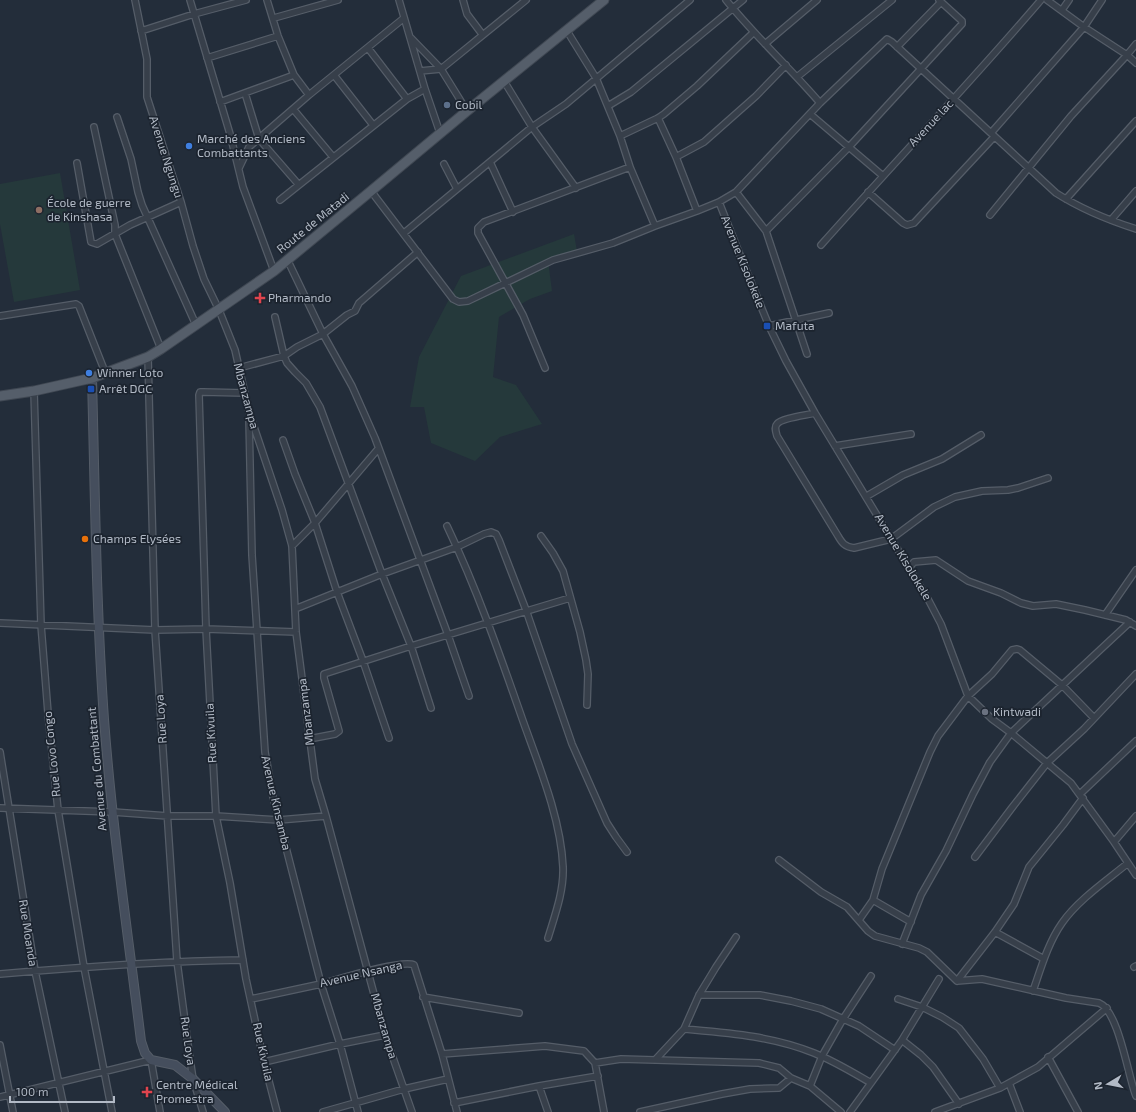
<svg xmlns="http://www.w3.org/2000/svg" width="1136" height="1112" font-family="'Exo 2',sans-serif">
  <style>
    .green { fill: #25393b }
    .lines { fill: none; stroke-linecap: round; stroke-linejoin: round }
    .street-casing { stroke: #555d68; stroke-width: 8 }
    .secondary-casing { stroke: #555d68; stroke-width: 10 }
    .primary-casing { stroke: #404853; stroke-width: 11 }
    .street { stroke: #373f4a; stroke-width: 5.5 }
    .secondary { stroke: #454e5d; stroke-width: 8 }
    .primary { stroke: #555e6a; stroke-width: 9 }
    .service-dot { fill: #5c6f8a; stroke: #1c242f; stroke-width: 1.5 }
    .shop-dot { fill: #3f7fe0; stroke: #1c242f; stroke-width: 1.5 }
    .education-dot { fill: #8d6e63; stroke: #1c242f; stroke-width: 1.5 }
    .health-dot { fill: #e0444e; stroke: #1c242f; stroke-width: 1.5 }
    .transit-dot { fill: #1a4fb4; stroke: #1c242f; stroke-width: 1.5 }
    .food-dot { fill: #e8710a; stroke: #1c242f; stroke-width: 1.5 }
    .worship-dot { fill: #6b7280; stroke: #1c242f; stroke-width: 1.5 }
    .labels { text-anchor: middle; stroke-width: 3.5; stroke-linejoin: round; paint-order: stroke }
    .poi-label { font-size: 12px; fill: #b2bac6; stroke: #1c242f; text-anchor: start }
    .street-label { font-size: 12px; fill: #b2bac6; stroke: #1c242f }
  </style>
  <rect width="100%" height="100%" fill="#232d3a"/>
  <path class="green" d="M60 173 80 290 14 302 0 224V184Z
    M574 234 577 251 548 260 552 291 530 299 499 317 493 377 516 385 542 424 500 437 475 461 431 443 424 407H410L419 357 461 276Z"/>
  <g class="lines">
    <g class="street-casing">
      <path id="street" d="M135 0 147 59V97L181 202 193 246 204 279 219 310 235 350 249 412 282 510 292 546 296 632 315 779 326 816 385 1035 412 1112
        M190 0 230 134 243 187 274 271
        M267 0 278 36 294 75 309 95
        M399 0 425 89 440 133
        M463 0 467 14 482 34
        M726 0C755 36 790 68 820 103
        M1047 0 1084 27 1127 55 1136 63
        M1062 10 1069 0
        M274 18 338 0
        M141 31 194 14 246 0
        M567 31 596 78 620 136 630 167 655 226
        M411 38 441 69 467 111
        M765 44 817 0
        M897 47 941 2
        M368 48 407 99
        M207 58 278 36
        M420 71 441 69 526 0
        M334 75 373 125
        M797 77 892 0
        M504 81 532 127 576 188
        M245 93 259 139 299 185
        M220 102 294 75
        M608 106 631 92 743 0
        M294 110 333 157
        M810 114 883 176
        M117 117 131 159 138 192 142 205 196 325
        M658 118 676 157 697 211
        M94 127 115 225V234L161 349
        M991 133 1084 27 1102 0
        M620 136 658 118 664 114 697 86 754 32
        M676 157 704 142 756 96 786 65
        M490 162 513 212
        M77 163 91 242 97 244 130 225 181 202
        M444 164 457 189
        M239 168 249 147 309 95 404 18
        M371 191 453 299 459 302 468 301 553 260 613 243 655 226 697 211 719 202 736 192 820 103 887 39 892 42 1056 193C1081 209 1108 220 1136 229
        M736 192 766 231 807 354
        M868 192 903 223 907 225 914 223 994 137
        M1066 199 1136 121
        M280 200 407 99 425 89
        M719 202 744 265 769 326 786 361 815 413 929 601 941 624 968 696 992 719 1011 733 1071 783 1114 842 1136 875
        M990 215 1071 116 1127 55 1136 44
        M1111 220 1136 191
        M766 231 849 147 962 24V21L939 0
        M404 233 532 127 566 104 690 0
        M821 245C894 163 970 83 1041 0
        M287 259 323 334 352 386 375 438 448 635 469 696
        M0 316 76 304 79 306 105 372
        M275 317 284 356 287 363 295 372 306 383 320 407 382 574 411 646 431 708
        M769 326 829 313
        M148 357 155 630 177 961 189 1052 193 1079 203 1112
        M239 368 284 356 297 347 323 334 347 315 355 311 359 303 418 252
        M545 368 523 315 478 233V228L484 222 630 167
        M34 391 41 625 48 713 58 810 84 967 112 1112
        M245 393 203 392H200L199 395 206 629 216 816 230 883 246 979 264 1062 277 1112
        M815 413C808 415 781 418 777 424 774 427 776 432 777 436L838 536C842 543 845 547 854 548L891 539 934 507 955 497 982 491 1008 490 1018 488 1048 478
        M249 419 252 555 265 752 273 797 321 984 340 1044 358 1112
        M283 440 295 474 315 523 337 592 363 661 389 738
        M835 446 911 434
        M867 496 903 475 942 459 981 435
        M447 526C477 589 500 655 523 721 539 766 561 819 563 867 564 891 555 915 548 938
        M541 536 553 553 563 571 580 632 586 660 588 674 587 705
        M292 546 315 523 378 449
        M909 568 914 562 936 560 968 581 1001 593 1021 603 1033 606 1056 604 1085 610 1126 620 1136 626
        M295 609 382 574 457 547 484 534 491 532 496 534 499 540 526 610 572 744 607 823 616 837 627 852
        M1105 615 1136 570
        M0 623 155 630 206 629 296 632
        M309 739 335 734 339 731 324 678V674L411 646 570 598
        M0 752 35 971 65 1112
        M1080 794 1136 741
        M0 808 113 812 168 816H216L279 820 326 816
        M1114 842 1136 816
        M975 857 1011 809 1047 763 1084 729 1136 674
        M779 860 821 892 847 907 868 931 875 936 919 948 927 952 957 981 982 979 1066 998 1099 1003C1119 1011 1128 1077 1136 1096
        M873 900 911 922
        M859 920 873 900 882 869 930 752 938 736 968 696 992 674 1012 650 1017 649 1020 650 1062 685 1094 718
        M995 932 1044 959
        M902 944 921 895 946 851 973 794 990 762 1011 733 1130 622
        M1134 967 1136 966
        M0 974C81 967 162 961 243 960
        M957 981 995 932 1014 904 1029 867 1063 825 1083 798
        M1033 991C1041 968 1048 943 1062 923 1078 900 1106 881 1128 863
        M699 995H760L791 1001 821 1009 859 1026 895 1050
        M423 997 519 1013
        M251 999C274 994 298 989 321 984 336 980 403 959 414 965L442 1054 457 1112
        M898 999 922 1007 942 1017 959 1028 983 1059 1000 1088
        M684 1029C728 1033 772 1036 814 1053 834 1061 852 1072 871 1083
        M902 1040 921 1055 933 1067 959 1104
        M0 1045 13 1112
        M442 1054 545 1046 584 1051 595 1063 604 1112
        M1048 1057 1078 1112
        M656 1059 684 1029 699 995 716 967 736 937
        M264 1062 340 1044 385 1035
        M595 1063 621 1059 759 1063 779 1068 791 1078 810 1086 841 1112
        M1009 1083 1020 1112
        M539 1086 548 1112
        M810 1086 822 1056 843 1019 871 976
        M0 1097 151 1060 160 1112
        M454 1103 539 1086 598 1076
        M323 1112 404 1089 448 1079
        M640 1112 722 1094 750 1089 779 1088 791 1078
        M850 1112 902 1040 939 979
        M935 1112 1000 1088 1038 1067 1107 1008"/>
    </g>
    <g class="secondary-casing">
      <path id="secondary" d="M92 378C95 492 96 606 104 719 112 827 128 934 141 1041L145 1053 151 1060 175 1065 193 1079 225 1112"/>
    </g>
    <g class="primary-casing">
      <path id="primary" d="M0 396 34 391 92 378 148 357 161 349 274 271 371 191 467 111 604 0"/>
    </g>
    <use href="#street" class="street"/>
    <use href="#secondary" class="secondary"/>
    <use href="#primary" class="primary"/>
  </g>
  <circle class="service-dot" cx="447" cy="105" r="4"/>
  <g class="shop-dot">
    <circle cx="189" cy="146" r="4"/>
    <circle cx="89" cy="373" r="4"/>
  </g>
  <circle class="education-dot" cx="39" cy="210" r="4"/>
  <g class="health-dot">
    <path d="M258 292h4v4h4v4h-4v4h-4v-4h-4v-4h4z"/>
    <path d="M145 1086h4v4h4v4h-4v4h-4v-4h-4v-4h4z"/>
  </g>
  <g class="transit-dot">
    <rect x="763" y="322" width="8" height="8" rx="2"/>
    <rect x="87" y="385" width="8" height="8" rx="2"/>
  </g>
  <circle class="food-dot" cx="85" cy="539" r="4"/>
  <circle class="worship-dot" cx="985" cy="712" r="4"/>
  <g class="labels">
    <g class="poi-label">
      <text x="455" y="109">Cobil</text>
      <text x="197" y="143">Marché des Anciens<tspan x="197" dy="14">Combattants</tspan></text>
      <text x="47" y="207">École de guerre<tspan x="47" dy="14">de Kinshasa</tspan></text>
      <text x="268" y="302">Pharmando</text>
      <text x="775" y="330">Mafuta</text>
      <text x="97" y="377">Winner Loto</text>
      <text x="99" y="393">Arrêt DGC</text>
      <text x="93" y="543">Champs Elysées</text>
      <text x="993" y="716">Kintwadi</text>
      <text x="156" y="1089">Centre Médical<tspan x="156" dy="14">Promestra</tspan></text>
    </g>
    <g class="street-label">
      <text transform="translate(931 123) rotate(-47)" y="4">Avenue lac</text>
      <text transform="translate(166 157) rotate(72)" y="4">Avenue Ngungu</text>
      <text transform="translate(313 223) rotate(-39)" y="4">Route de Matadi</text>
      <text transform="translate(743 262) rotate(68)" y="4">Avenue Kisolokele</text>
      <text transform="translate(246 396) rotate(75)" y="4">Mbanzampa</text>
      <text transform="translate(903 557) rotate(59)" y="4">Avenue Kisolokele</text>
      <text transform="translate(306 712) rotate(-97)" y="4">Mbanzampa</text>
      <text transform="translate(161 719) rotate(-94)" y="4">Rue Loya</text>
      <text transform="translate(211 733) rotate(-93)" y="4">Rue Kivuila</text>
      <text transform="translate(52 754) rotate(-96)" y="4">Rue Lovo Congo</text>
      <text transform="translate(97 769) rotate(-95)" y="4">Avenue du Combattant</text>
      <text transform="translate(276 803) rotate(77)" y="4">Avenue Kinsamba</text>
      <text transform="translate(28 933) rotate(81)" y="4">Rue Moanda</text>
      <text transform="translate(361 974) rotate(-13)" y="4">Avenue Nsanga</text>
      <text transform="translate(384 1026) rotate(74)" y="4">Mbanzampa</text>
      <text transform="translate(188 1041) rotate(82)" y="4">Rue Loya</text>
      <text transform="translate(263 1052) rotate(78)" y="4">Rue Kivuila</text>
    </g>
  </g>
  <g transform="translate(1108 1084) rotate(260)" stroke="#1c242f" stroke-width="3" paint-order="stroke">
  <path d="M0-3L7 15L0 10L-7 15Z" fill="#b2bac6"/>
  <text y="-6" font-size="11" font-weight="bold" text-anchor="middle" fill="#b2bac6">N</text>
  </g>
  <path d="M10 1096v6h104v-6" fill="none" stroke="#b2bac6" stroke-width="2"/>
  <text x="16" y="1096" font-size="12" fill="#b2bac6" stroke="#1c242f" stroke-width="3" paint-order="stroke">100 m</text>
</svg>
